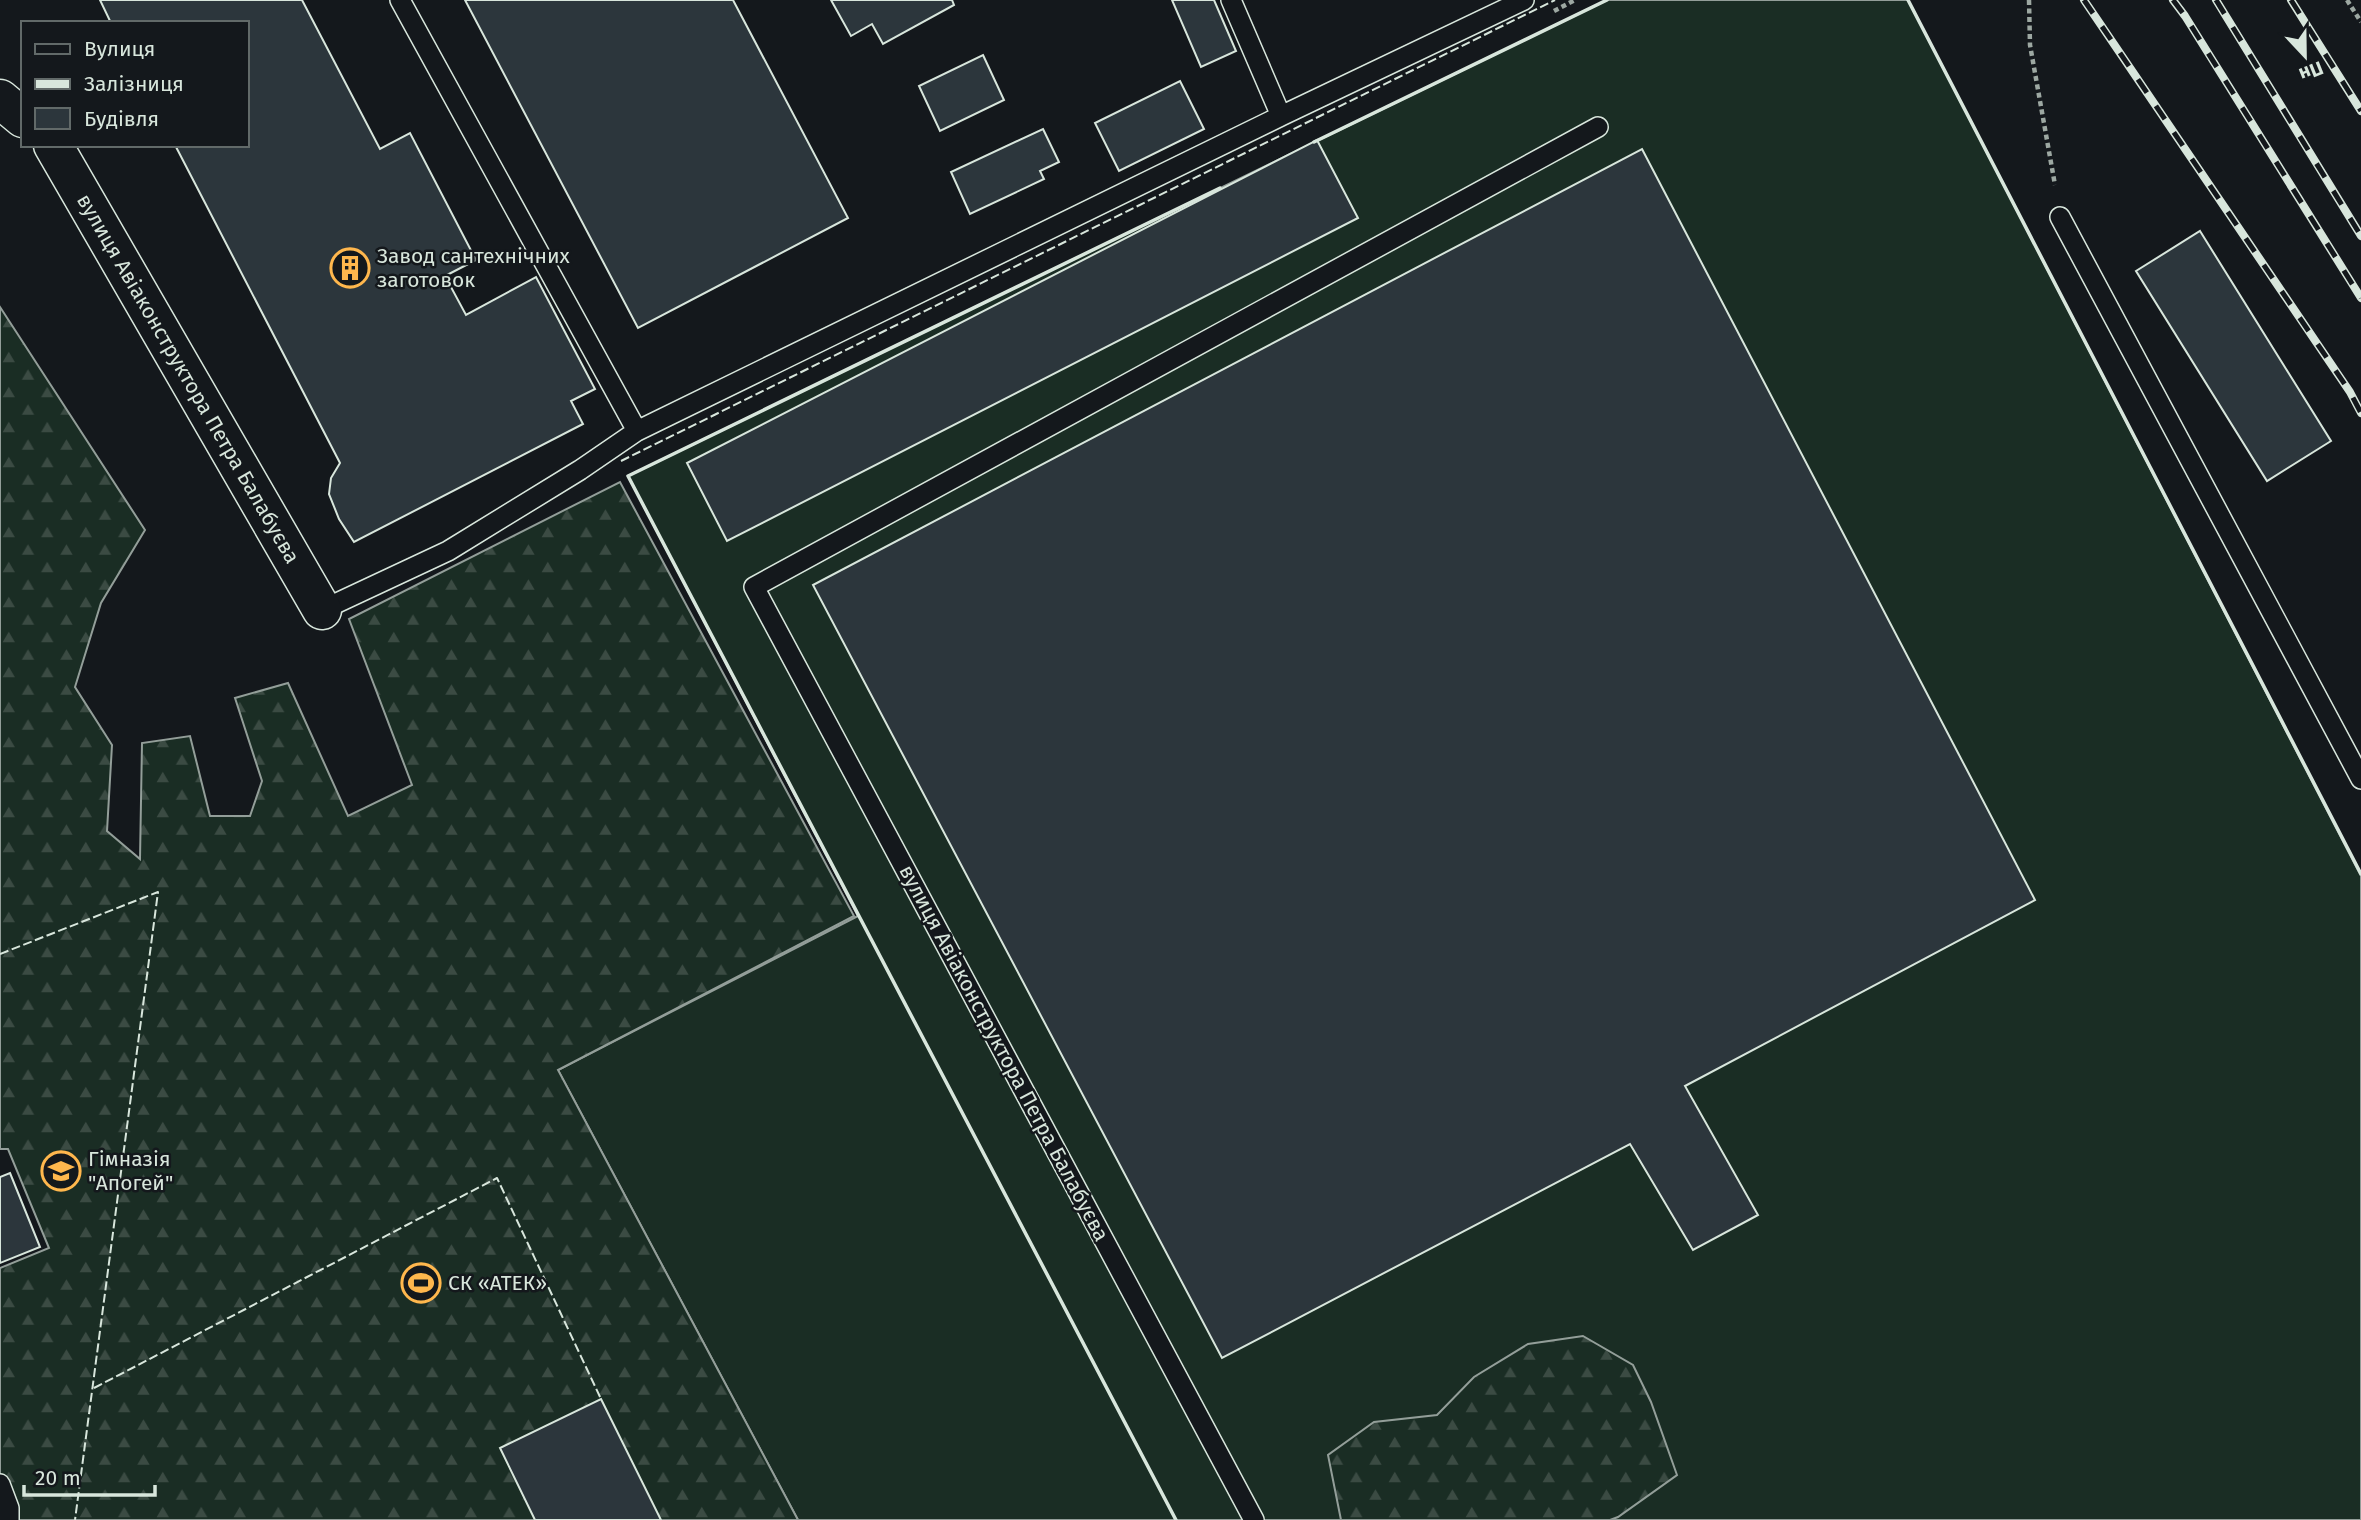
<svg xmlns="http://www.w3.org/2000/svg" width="2361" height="1520" font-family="'Fira Sans',sans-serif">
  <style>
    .grass { fill: #1a2d24; stroke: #939e99; stroke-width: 2 }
    .forest { fill: url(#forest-firs); stroke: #939e99; stroke-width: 2 }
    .building { fill: #2c363c; stroke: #d8e6dc; stroke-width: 2 }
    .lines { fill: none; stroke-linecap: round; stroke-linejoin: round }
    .lane-casing { stroke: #d8e6dc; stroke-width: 22 }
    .street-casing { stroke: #d8e6dc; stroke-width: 41 }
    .path { stroke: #9da8a2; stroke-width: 4.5; stroke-dasharray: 5 3.5; stroke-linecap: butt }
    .lane { stroke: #14181c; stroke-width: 19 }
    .street { stroke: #14181c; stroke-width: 38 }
    .rail-casing { stroke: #d8e6dc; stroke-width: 8 }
    .rail { stroke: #14181c; stroke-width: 5; stroke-dasharray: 16; stroke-linecap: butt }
    .fence { stroke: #d8e6dc; stroke-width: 2; stroke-dasharray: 9 3.5; stroke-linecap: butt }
    .wall { stroke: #d8e6dc; stroke-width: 3.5 }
    .labels { text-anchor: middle; stroke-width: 5; stroke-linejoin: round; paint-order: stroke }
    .poi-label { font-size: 21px; fill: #d8e6dc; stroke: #14181c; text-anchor: start }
    .street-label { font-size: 21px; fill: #d8e6dc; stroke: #14181c }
  </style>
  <defs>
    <pattern id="forest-firs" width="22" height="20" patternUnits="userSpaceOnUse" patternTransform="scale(1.75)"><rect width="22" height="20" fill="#1a2d24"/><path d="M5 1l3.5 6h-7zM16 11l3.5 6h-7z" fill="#3b4b43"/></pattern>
  </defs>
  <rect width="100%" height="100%" fill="#14181c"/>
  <path class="grass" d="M1607 0H1908L2361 876V1520H798L558 1070 858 916 628 476Z"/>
  <path class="forest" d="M0 307 145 530 101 603 75 687 112 745 107 831 140 859 142 743 190 736 210 816H250L262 781 235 698 288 683 348 816 412 785 349 619 620 482 854 916 558 1070 798 1520H0V1268L49 1248 8 1149H0Z
    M1583 1336 1633 1365 1651 1402 1677 1475 1618 1517 1610 1520H1341L1328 1455 1374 1422 1437 1415 1474 1377 1528 1344Z"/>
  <path class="building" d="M100 0H302L380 149 410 133 476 260 445 276 466 315 536 277 595 389 571 401 583 424 354 542 339 519 329 494 331 478 340 463 175 145H247V23H111Z
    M465 0H733L848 218 638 328Z
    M831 0H952L954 5 883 44 872 24 851 36Z
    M1172 0H1214L1236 51 1201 67Z
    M983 55 1004 100 940 131 919 86Z
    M1180 81 1204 129 1119 171 1095 123Z
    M1043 129 1059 162 1040 171 1044 179 970 214 951 172Z
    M1317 140 1358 218 727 541 687 463Z
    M1642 149 2035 900 1685 1086 1758 1215 1693 1250 1630 1144 1222 1358 813 585Z
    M2200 231 2331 441 2267 481 2136 271Z
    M10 1173 40 1247 0 1263V1177Z
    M601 1399 661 1520H535L500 1448Z"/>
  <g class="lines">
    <g class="lane-casing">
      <path id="lane" d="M1231 0 1281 116 1524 0
        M2060 217 2361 779
        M637 431 1281 116
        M322 610 448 551 580 470 637 431 400 0
        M0 1484 9 1508V1520
        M1254 1520 754 587 1598 127"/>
    </g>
    <g class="street-casing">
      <g id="street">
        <path d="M0 99 23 118"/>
        <path id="s1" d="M53 145 322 610"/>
      </g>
    </g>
    <path class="path" d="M2029 0 2030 45 2055 185
      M2347 0 2361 22
      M1554 11 1575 0"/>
    <use href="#lane" class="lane"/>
    <use href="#street" class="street"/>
    <g class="rail-casing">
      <path id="rail" d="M2084 0 2350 392 2361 413
        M2173 0 2185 16 2361 298
        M2216 0 2361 236
        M2291 0 2361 111"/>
    </g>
    <use href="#rail" class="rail"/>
    <path class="fence" d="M621 461 1555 0
      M0 954 158 892 75 1520
      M94 1388 497 1178 601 1399"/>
    <path class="wall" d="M1908 0 2361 874
      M1314 142 1607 0
      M1176 1520 628 476 1220 188"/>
  </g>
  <defs>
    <g id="building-ring" transform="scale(2.0125)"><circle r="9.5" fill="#14181c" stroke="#ffb74d" stroke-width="1.5"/><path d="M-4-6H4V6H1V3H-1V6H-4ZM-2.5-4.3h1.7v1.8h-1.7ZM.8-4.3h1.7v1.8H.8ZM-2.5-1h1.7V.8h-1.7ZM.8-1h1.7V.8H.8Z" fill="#ffb74d"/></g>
    <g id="school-ring" transform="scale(2.0125)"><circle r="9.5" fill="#14181c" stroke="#ffb74d" stroke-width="1.5"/><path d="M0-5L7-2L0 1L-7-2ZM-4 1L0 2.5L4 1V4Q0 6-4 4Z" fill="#ffb74d"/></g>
    <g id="stadium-ring" transform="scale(2.0125)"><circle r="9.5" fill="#14181c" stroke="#ffb74d" stroke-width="1.5"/><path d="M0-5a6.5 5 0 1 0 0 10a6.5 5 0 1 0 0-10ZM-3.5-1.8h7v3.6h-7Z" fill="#ffb74d"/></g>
  </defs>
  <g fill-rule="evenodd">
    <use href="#building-ring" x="350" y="268"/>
    <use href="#school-ring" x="61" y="1171"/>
    <use href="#stadium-ring" x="421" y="1283"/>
  </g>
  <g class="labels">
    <g class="poi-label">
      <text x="377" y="263">Завод сантехнічних<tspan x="377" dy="24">заготовок</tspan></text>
      <text x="88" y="1166">Гімназія<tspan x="88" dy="24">"Апогей"</tspan></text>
      <text x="448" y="1290">СК «АТЕК»</text>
    </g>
    <g class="street-label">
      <text dy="7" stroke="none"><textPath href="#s1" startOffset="270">вулиця Авіаконструктора Петра Балабуєва</textPath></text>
      <text transform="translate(1004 1053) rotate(62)" y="7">вулиця Авіаконструктора Петра Балабуєва</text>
    </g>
  </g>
  <rect x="21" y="21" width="228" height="126" fill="#14181c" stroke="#626a69" stroke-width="2"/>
  <rect x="35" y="44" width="35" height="10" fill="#14181c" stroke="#626a69" stroke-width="2"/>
  <text x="84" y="56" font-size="21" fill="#d8e6dc">Вулиця</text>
  <rect x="35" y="79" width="35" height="10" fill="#d8e6dc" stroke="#626a69" stroke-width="2"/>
  <text x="84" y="91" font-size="21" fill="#d8e6dc">Залізниця</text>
  <rect x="35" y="108" width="35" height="21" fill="#2c363c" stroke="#626a69" stroke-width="2"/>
  <text x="84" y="126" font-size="21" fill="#d8e6dc">Будівля</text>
  <g transform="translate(2305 56) rotate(158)" stroke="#14181c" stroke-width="5" paint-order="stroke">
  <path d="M0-5L12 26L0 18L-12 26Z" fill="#d8e6dc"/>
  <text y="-10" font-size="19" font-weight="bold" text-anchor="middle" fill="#d8e6dc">Пн</text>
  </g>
  <path d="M24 1485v10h131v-10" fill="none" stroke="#d8e6dc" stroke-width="3.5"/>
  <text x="35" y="1485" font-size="21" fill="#d8e6dc" stroke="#14181c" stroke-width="5" paint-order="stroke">20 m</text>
</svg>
